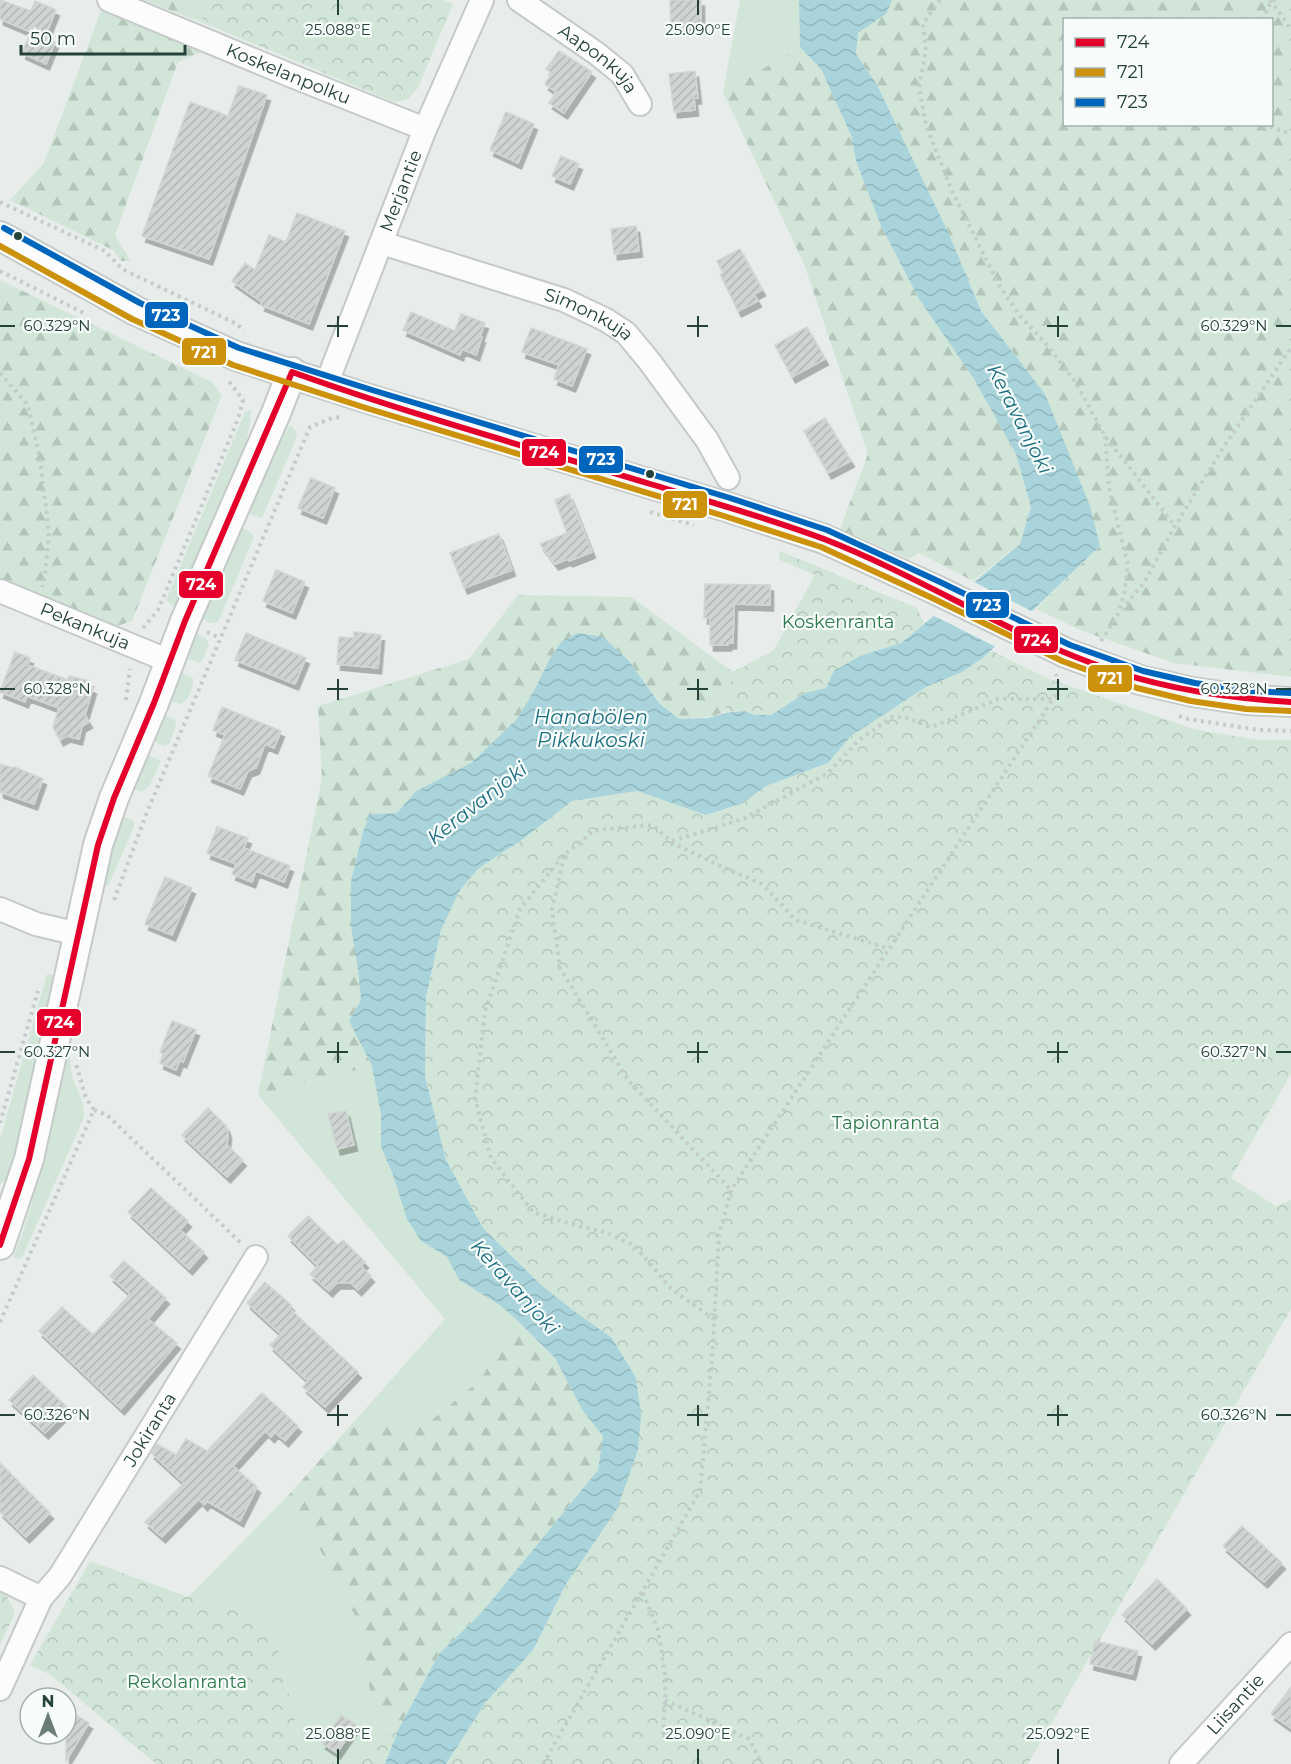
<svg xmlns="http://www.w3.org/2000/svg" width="1291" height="1764" font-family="Montserrat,sans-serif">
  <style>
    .grass { fill: #d1e6d8 }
    .forest { fill: url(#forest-firs); fill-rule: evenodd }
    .park { fill: url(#park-crowns) }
    .water { fill: url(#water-waves) }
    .pier { fill: #e8edeb }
    .building { fill: url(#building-hatch); stroke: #d1d6d4; stroke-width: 1.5; filter: url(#shadow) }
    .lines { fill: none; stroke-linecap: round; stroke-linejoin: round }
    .minor-casing { stroke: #c5cac8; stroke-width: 26 }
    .tertiary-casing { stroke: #c5cac8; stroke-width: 32 }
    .path { stroke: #c3ccca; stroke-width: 4; stroke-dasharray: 3 4.5; stroke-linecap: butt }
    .minor { stroke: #fcfcfc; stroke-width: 22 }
    .tertiary { stroke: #fcfcfc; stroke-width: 28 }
    .bus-1-casing { stroke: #f7fbf9; stroke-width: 10 }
    .bus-2-casing { stroke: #f7fbf9; stroke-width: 10 }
    .bus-3-casing { stroke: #f7fbf9; stroke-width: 10 }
    .bus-1 { stroke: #e4002b; stroke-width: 6 }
    .bus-2 { stroke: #cd920c; stroke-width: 6 }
    .bus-3 { stroke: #0065bd; stroke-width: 6 }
    .ticks { fill: none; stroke: #24423a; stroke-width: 2 }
    .bus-dot { fill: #24423a; stroke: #f7fbf9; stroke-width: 2 }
    .labels { text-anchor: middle; stroke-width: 4.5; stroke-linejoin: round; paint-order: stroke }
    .street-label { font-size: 18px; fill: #24423a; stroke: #f7fbf9 }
    .park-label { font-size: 18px; fill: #2d7a4b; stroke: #f7fbf9 }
    .water-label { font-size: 20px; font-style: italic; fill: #1c6f80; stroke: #f7fbf9 }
    .ticks-label { font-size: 15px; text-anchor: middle; fill: #24423a; stroke: #f7fbf9; stroke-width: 4.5; stroke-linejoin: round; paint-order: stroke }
    .line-badge { stroke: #f7fbf9; stroke-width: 2 }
    .badge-label { font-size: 16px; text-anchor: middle; font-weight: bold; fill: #fff }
  </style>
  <defs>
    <pattern id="forest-firs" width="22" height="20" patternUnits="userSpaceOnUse" patternTransform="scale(1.5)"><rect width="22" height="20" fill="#d1e6d8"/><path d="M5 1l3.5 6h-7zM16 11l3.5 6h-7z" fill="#b3c6ba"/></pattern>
    <pattern id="park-crowns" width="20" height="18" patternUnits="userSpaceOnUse" patternTransform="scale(1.5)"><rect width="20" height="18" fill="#d1e6d8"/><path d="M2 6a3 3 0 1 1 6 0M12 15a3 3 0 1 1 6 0" fill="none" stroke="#b3c6ba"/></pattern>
    <pattern id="water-waves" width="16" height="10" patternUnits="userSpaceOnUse" patternTransform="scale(1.5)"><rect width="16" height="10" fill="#a9d4db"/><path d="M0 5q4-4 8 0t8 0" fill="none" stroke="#91b7bd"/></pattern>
    <pattern id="building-hatch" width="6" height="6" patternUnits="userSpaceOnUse" patternTransform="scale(1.5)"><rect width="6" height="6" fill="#cfd4d2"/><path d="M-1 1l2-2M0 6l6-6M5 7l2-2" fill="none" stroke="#b2b7b5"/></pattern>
    <filter id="shadow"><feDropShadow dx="3.5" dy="6" stdDeviation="0" flood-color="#0004"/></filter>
  </defs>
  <rect width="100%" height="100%" fill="#e8edeb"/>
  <path class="grass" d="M740 0H799L800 47 723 92Z
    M251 409C250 445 235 478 221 510 207 543 193 575 175 606L171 605 166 600 245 412Z
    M290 425 296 431 297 437 262 518 245 512 255 487Z
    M238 526 251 532 254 537 219 620 216 623H209L203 619 223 563Z
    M197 634 206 638 209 645 202 661 199 663 188 659Z
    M183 673 193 678C194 687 188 702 180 704L170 701Z
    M165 715 175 720 176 726 169 744 163 746 153 741Z
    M146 754 161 761 150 785 141 792 130 787Z
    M119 814 134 821V827L109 884 99 890Z
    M47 974 56 975 20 1145 8 1177 0 1185V1139Z
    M67 1034 70 1035C70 1050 69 1065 73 1079 78 1093 85 1102 84 1117L23 1256 19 1259 13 1258 23 1232 31 1205Z
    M372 1066 381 1115V1147L421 1241 447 1257 459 1280 498 1304 515 1318 481 1379 426 1425H351L445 1319 258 1095Z
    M286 1498 316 1542 360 1625 372 1705 399 1728 345 1764H335L301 1745 271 1621 188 1597Z"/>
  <path class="forest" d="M144 0H191L196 13 216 28Z
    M892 0H1291V677L1174 663 1085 632 1036 609 1100 546 1045 394 981 311 949 234 876 83 856 54 858 33 886 14ZM1064 20H1272V124H1064Z
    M102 8 205 50 178 62 115 235 131 261H121L113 250 10 200 44 163Z
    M800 47 821 69 851 135 856 161 881 226 919 299 974 379 1017 454 1031 507 1020 544 973 581 919 553 909 559 840 529 868 454 804 264 723 92Z
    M0 280 212 382 222 395 132 621 117 626 0 578Z
    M779 551 836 574 738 702C718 719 704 718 679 719L659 703 629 661 549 660 536 687 517 719 471 763 416 791 397 813 370 814 363 832 351 881 361 1000 349 1021 372 1066 258 1095 322 778 318 706 469 659 518 595 631 597 733 672 774 650 815 575 779 559Z
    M515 1318 555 1358 583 1411 603 1436 598 1470 483 1611 439 1654 399 1728 385 1764H345L398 1728 372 1705 360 1625 316 1542 286 1498 351 1425H426L481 1379Z"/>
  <path class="park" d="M191 0H443L453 4 418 88 408 99 394 102 216 28 196 13Z
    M779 551 917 608 924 623 901 643 860 656 826 688 805 693 771 715H755L744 711 725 713 733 673 774 650 815 575 779 559Z
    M992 651 1047 678 1193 729 1258 740H1291V1074L1231 1178 1276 1206 1291 1200V1309L1028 1764H446L486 1702 533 1650 566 1584 638 1450 574 1311 540 1284 483 1228 446 1160 425 1076 426 997 441 930 460 890 479 868 523 839 572 801 637 791 706 815 743 803 766 786 828 763 851 736 926 687 962 672Z
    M90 1561 188 1597 271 1621 301 1745 335 1764H156L51 1675 30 1665Z
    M0 1591 6 1594 15 1613 0 1645Z
    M399 1728 385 1764H345Z"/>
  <path class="water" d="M799 0H892L886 14 858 33 856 54 876 83 949 234 981 311 1045 394 1090 506 1100 546 984 657 962 672 926 687 851 736 828 763 766 786 743 803 706 815 637 791 572 801 523 839 479 868 460 890 441 930 426 997 425 1076 446 1160 483 1228 540 1284 574 1311 612 1338 636 1378 641 1415 638 1450 617 1509 566 1584 533 1650 486 1702 446 1764H385L399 1728 439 1654 483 1611 598 1470 603 1436 583 1411 555 1358 515 1318 498 1304 459 1280 447 1257 421 1241 407 1219 393 1175 381 1147V1115L372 1066 349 1021 361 1000 358 969 351 926V881L363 832 370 814 397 813 416 791 471 763 517 719 536 687 549 660 562 641 578 633 603 637 629 661 659 703 679 719 708 718 725 713 744 711 755 715H771L805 693 826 688 834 671 860 656 901 643 1020 544 1031 507 1016 454 974 379 919 299 881 226 856 161 851 135 821 69 800 47Z"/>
  <path class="pier" d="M970 580 1035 613 998 648 930 614Z"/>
  <path class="building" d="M0 0 31 11 35 1 56 10 45 37 55 42 46 64 22 53 31 32 0 19Z
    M670 0H701V28H671Z
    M559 51 592 72 564 113 549 103 556 92 545 84 552 73 546 69Z
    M695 71 698 98H694L695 110 674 112 669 74Z
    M239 86 267 95 209 259 142 236 190 102 228 116Z
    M506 112 534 124 518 163 490 150Z
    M561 156 579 164 570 184 552 176Z
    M297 213 345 231 309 324 261 305 262 302 232 281 245 263 255 270 269 235 286 242Z
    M636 226 639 251 614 254 611 229Z
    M740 249 762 290 754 294 758 301 738 311 720 274 723 273 717 261Z
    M411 312 455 331 461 314 485 323 480 336 482 337 476 355 462 349 460 355 403 330Z
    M807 327 825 359 792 377 775 345Z
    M531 328 587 349 572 386 554 379 559 365 522 352Z
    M825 418 851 461 828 473 804 431Z
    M311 478 335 488 323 518 298 508Z
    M569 494 592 552 569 561 568 559 555 564 540 544 567 533 555 500Z
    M499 534 512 570 464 588 450 553Z
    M276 570 305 582 292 613 263 601Z
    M705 584 770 585V605L734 604 733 643H728V645H710V618H704Z
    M354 632 381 635 378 668 337 664 339 637 354 638Z
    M246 633 306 658 295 684 235 660Z
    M15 652 30 658 28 665 68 680 69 676 90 681 88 686 93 688 85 715 89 722 82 726 79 739 67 736 60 740 53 727 59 708 27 696 25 702 0 692Z
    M222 707 281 731 274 748 265 744 256 768 248 771 240 789 208 776 225 735 213 730Z
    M0 764 13 768 15 767 43 779 34 804 0 792Z
    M217 827 248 838 244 848 290 866 284 882 256 871 252 882 232 874 236 864 207 853Z
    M165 877 192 888 172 935 145 924Z
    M172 1021 196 1030 183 1062 180 1060 176 1070 160 1063 163 1054 160 1052Z
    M208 1108 226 1126 228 1133 227 1145 243 1160 227 1177 182 1135Z
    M346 1111 354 1145 337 1149 328 1114Z
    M151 1188 188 1221 180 1230 204 1252 189 1269 128 1212Z
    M308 1216 338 1245 343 1240 365 1262 361 1266 371 1276 358 1290 351 1283H337L329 1291 310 1274 318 1266 288 1236Z
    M124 1261 166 1298 148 1319 177 1343 121 1409 39 1331 62 1307 93 1335 130 1294 110 1276Z
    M265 1282 291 1305 289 1308 358 1372 325 1407 303 1387 308 1381 270 1345 281 1334 247 1303Z
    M33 1375 69 1409 45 1433 9 1400Z
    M262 1393 298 1426 285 1441 275 1432 271 1437 265 1431 233 1466 257 1487 240 1521 207 1501 204 1505 199 1499 162 1537 145 1522 184 1483 151 1453 157 1444 176 1455 186 1439 207 1451Z
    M0 1463 50 1513 26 1537 0 1512Z
    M1242 1526 1282 1563 1264 1582 1223 1546Z
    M1157 1579 1187 1609 1152 1644 1122 1615Z
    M1095 1641 1138 1651 1132 1674 1090 1664Z
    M1291 1687V1728L1271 1714Z
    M66 1709 89 1723 66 1761Z
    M341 1715 356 1725 337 1753 322 1743Z"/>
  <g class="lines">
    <g class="minor-casing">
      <g id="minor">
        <path id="s1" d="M109 0 292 76 425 129"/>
        <path id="s2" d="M519 0 596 53 622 74 640 104"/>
        <path id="s3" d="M382 243 564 300 606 320 626 333 650 362 707 440 728 478"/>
        <path id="s4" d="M326 385 425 129 482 0"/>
        <path id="s5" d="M0 591 169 661"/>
        <path d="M0 909 36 924 78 934"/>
        <path d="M0 1578 41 1598 0 1689"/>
        <path id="s6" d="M41 1598 60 1576 256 1257"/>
        <path id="s7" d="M1181 1764 1291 1644"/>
      </g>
    </g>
    <g class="tertiary-casing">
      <path id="tertiary" d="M0 236 136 311 236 356 369 399 727 507 824 539 934 589 1066 653 1140 680 1193 692 1247 700 1291 702
        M0 1245 29 1159 98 845 114 798 154 703 185 621 276 413 292 372"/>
    </g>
    <path class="path" d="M940 0 923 24 926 50 919 87 926 125 951 189 1000 287 1021 317 1048 346 1076 383 1105 436 1175 526
      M1270 0 1291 29
      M1262 20 1271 2 1275 0
      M1263 124 1291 134
      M0 202 105 251 122 269 237 324 244 331
      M0 271 84 313
      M0 373 28 405 40 459 49 533 44 582 42 587
      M1105 436 1109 488 1128 566 1124 594 1119 611
      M650 512 694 525
      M143 628 158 610 238 419 243 400 228 380
      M207 632 220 638
      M1101 641 1118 614 1144 583 1175 526 1225 445 1291 348
      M126 700 130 669
      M1179 716 1188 719 1259 730 1291 731
      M672 841 743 819 828 773 858 741 892 717H905L927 726H934L998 699H1053
      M564 856 552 910 560 968 628 1080 731 1190
      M114 900 147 812 310 427 332 418 341 417
      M94 1110 107 1115 241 1243
      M0 1123 38 991
      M714 1319 671 1289 635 1246 605 1232 574 1225 533 1212 491 1158 475 1099 485 1011 520 909 564 855 595 830 653 825 671 842 718 865 762 884 796 920 890 949
      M0 1322 94 1110 86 1098 76 1064
      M643 1593 658 1630 666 1681 663 1737
      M665 1700 749 1739 762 1764
      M543 1764 700 1491 712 1360 719 1235 731 1190 1053 699 1059 688 1056 674"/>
    <use href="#minor" class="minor"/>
    <use href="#tertiary" class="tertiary"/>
    <g class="bus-1-casing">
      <path id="bus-1" d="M292 372C409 414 528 447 647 483 706 501 766 517 824 539 917 575 1001 630 1094 664 1157 688 1223 698 1291 702
        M0 1245 29 1159 98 845 114 798 154 703 185 621 292 372"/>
    </g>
    <g class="bus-2-casing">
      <path id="bus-2" d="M0 246 132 319 233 365 366 408 724 516 821 547 930 597 1062 661 1137 688 1191 701 1246 709 1291 711"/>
    </g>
    <g class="bus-3-casing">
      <path id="bus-3" d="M4 228 140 303 239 348 372 390 730 498 827 530 938 581 1070 645 1143 671 1195 683 1248 691 1291 693"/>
    </g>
    <use href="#bus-1" class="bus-1"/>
    <use href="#bus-2" class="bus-2"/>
    <use href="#bus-3" class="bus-3"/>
  </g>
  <path class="ticks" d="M338 0V15M698 0V15M338 316V337M698 316V337M1058 316V337M0 326H15M327 326H348M687 326H708M1047 326H1068M1276 326H1291M338 679V700M698 679V700M1058 679V700M0 689H15M327 689H348M687 689H708M1047 689H1068M1276 689H1291M338 1042V1063M698 1042V1063M1058 1042V1063M0 1052H15M327 1052H348M687 1052H708M1047 1052H1068M1276 1052H1291M338 1405V1426M698 1405V1426M1058 1405V1426M0 1415H15M327 1415H348M687 1415H708M1047 1415H1068M1276 1415H1291M338 1749V1764M698 1749V1764M1058 1749V1764"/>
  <g class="bus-dot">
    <circle cx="18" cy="236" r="5"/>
    <circle cx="650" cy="474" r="5"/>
  </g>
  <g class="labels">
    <g class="street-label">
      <text dy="6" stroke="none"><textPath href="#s2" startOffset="99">Aaponkuja</textPath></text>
      <text dy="6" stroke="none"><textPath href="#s1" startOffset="194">Koskelanpolku</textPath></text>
      <text dy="6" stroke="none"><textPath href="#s4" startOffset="208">Merjantie</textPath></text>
      <text dy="6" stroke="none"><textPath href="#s3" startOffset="219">Simonkuja</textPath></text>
      <text dy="6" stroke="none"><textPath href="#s5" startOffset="92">Pekankuja</textPath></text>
      <text dy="6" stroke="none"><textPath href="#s6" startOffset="201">Jokiranta</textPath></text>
      <text dy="6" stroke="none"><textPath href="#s7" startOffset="81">Liisantie</textPath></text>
    </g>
    <g class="park-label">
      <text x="838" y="628">Koskenranta</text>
      <text x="886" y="1129">Tapionranta</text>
      <text x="187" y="1688">Rekolanranta</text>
    </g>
    <g class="water-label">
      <text transform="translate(1020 419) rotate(63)" y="7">Keravanjoki</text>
      <text x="591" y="724">Hanabölen<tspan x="591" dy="23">Pikkukoski</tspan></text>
      <text transform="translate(477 803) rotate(-38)" y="7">Keravanjoki</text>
      <text transform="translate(515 1287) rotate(48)" y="7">Keravanjoki</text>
    </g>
  </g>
  <g class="ticks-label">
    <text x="338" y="35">25.088°E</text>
    <text x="698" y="35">25.090°E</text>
    <text x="57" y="331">60.329°N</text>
    <text x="1234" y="331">60.329°N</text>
    <text x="57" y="694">60.328°N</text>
    <text x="1234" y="694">60.328°N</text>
    <text x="57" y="1057">60.327°N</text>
    <text x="1234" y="1057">60.327°N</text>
    <text x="57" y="1420">60.326°N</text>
    <text x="1234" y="1420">60.326°N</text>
    <text x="338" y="1739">25.088°E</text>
    <text x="698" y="1739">25.090°E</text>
    <text x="1058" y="1739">25.092°E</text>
  </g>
  <g class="line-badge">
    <rect x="144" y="301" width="45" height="28" rx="6" fill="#0065bd"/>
    <rect x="181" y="337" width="46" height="29" rx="6" fill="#cd920c"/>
    <rect x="521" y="438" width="46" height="29" rx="6" fill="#e4002b"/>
    <rect x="578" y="445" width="46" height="29" rx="6" fill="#0065bd"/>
    <rect x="662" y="490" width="46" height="29" rx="6" fill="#cd920c"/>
    <rect x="178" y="570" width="46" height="29" rx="6" fill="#e4002b"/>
    <rect x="965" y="591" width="45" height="28" rx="6" fill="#0065bd"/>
    <rect x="1013" y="625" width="46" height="29" rx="6" fill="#e4002b"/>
    <rect x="1087" y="664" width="46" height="29" rx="6" fill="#cd920c"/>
    <rect x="36" y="1008" width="46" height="29" rx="6" fill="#e4002b"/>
  </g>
  <g class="badge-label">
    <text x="166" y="321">723</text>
    <text x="204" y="358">721</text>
    <text x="544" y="458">724</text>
    <text x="601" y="465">723</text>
    <text x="685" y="510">721</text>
    <text x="201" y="590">724</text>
    <text x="987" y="611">723</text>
    <text x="1036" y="646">724</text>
    <text x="1110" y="684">721</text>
    <text x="59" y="1028">724</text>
  </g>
  <rect x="1063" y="18" width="210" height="108" fill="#f7fbf9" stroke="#a3b1ad" stroke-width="1.5"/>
  <rect x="1075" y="38" width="30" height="9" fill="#e4002b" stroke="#a3b1ad" stroke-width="1.5"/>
  <text x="1117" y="48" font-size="18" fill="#24423a">724</text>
  <rect x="1075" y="68" width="30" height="9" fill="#cd920c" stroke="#a3b1ad" stroke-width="1.5"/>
  <text x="1117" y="78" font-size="18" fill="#24423a">721</text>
  <rect x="1075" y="98" width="30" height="9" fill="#0065bd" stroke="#a3b1ad" stroke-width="1.5"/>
  <text x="1117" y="108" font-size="18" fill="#24423a">723</text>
  <g transform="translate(48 1716)"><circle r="28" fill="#f7fbf9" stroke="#a3b1ad" stroke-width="1.5"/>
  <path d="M0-4.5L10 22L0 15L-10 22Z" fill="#697e78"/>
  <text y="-9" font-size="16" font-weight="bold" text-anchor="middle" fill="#24423a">N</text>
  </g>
  <path d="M21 45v9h164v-9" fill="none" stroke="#24423a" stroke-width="3"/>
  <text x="30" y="45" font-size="18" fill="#24423a" stroke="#f7fbf9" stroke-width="4.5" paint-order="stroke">50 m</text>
</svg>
